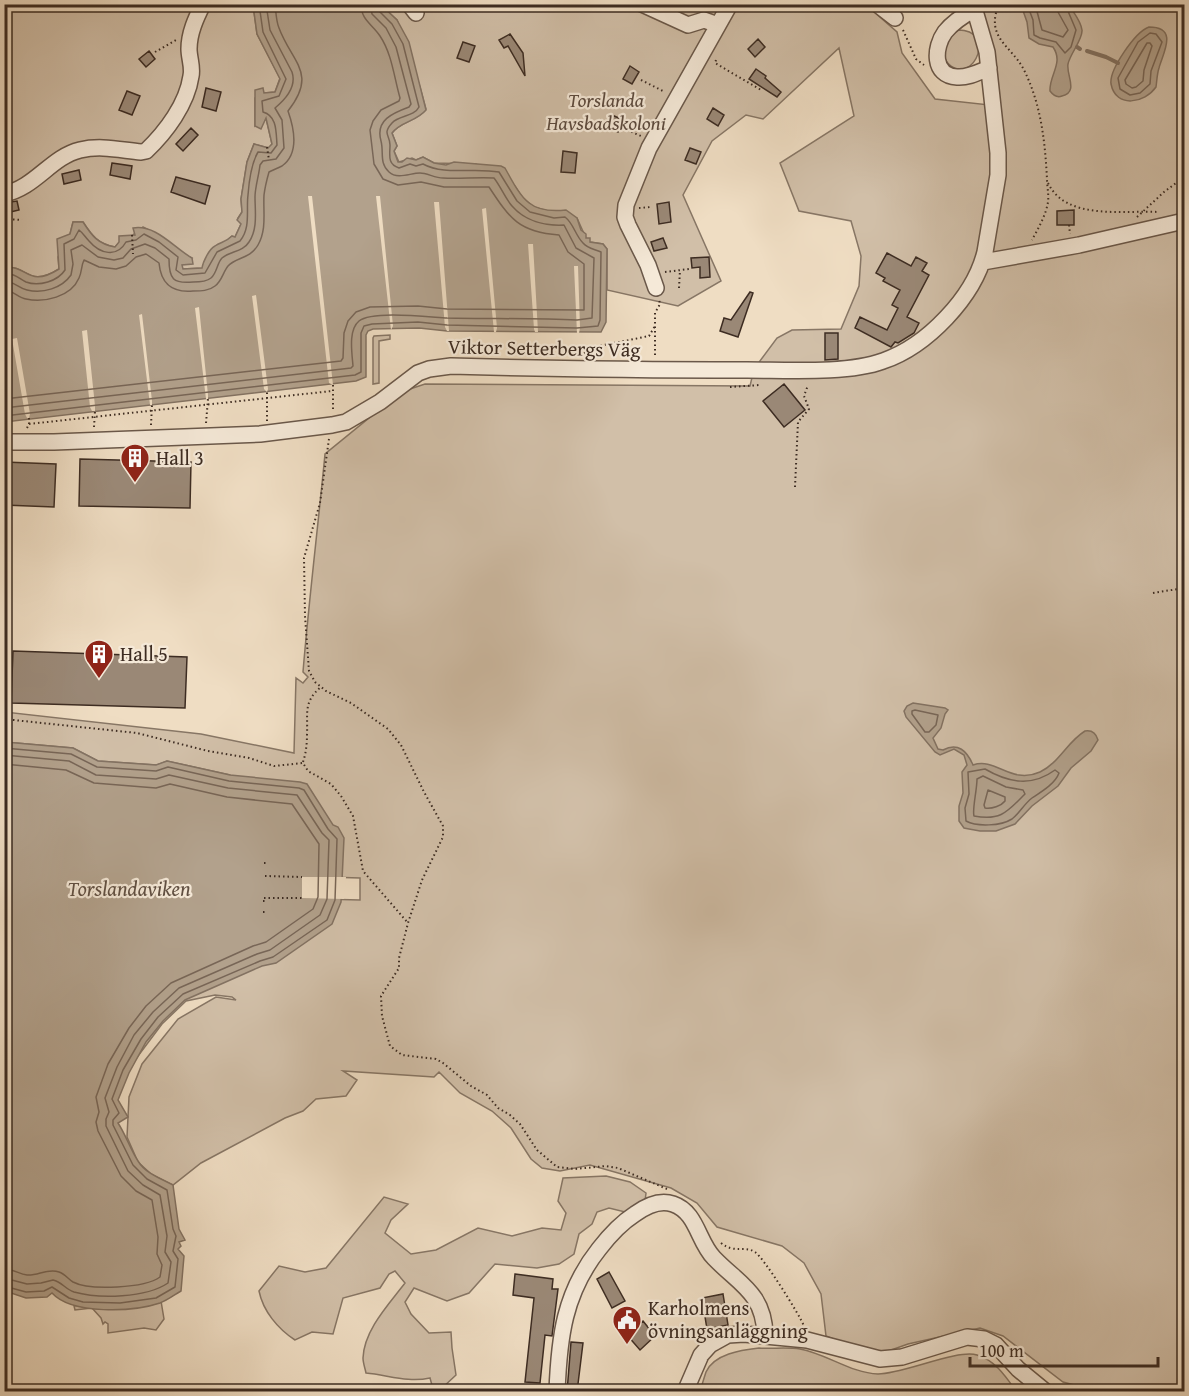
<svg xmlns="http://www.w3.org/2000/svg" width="1189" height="1396" font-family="'Gentium Book Plus',serif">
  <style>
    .green { fill: #d1bfa8; stroke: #877665; stroke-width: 1.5 }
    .water { fill: #b2a18c; stroke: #837262; stroke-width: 1.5 }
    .pier { fill: #efddc3 }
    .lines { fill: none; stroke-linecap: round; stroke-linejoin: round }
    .shore { stroke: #786657; stroke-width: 1.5 }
    .stream { stroke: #837262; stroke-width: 4 }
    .building { fill: #9a8876; stroke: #3d2c22; stroke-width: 1.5 }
    .minor-casing { stroke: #6a584a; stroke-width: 18 }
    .path { stroke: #3d2c22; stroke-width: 2; stroke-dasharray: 1.5 3; stroke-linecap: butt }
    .minor { stroke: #f5e9d8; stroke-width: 15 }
    .labels { text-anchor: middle; stroke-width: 4.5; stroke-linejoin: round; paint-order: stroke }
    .park-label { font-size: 20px; font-style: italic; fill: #5b493d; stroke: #f5e9d8 }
    .street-label { font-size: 20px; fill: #3d2c22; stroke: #f5e9d8 }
    .poi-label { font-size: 20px; fill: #3d2c22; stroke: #f5e9d8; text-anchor: start }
    .water-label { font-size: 21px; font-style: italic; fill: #604f42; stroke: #f5e9d8 }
  </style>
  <rect width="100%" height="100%" fill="#efddc3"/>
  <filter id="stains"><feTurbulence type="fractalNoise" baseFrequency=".00333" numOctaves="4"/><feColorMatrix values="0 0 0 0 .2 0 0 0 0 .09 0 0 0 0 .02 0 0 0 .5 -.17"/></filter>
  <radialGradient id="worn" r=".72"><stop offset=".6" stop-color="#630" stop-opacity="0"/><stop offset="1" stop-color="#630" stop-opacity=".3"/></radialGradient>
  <path class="green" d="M4 5H253L257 34 280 78 275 92 264 93 255 98V126L266 118 272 144 269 148 254 144 247 162 241 199 242 212 238 218 241 224 235 237 232 236C221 247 205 251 203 268L182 269V265L192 258 182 253 162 237 143 227C135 236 123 238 115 247 98 244 92 236 83 222H73L70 234 58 257 59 269C27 289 28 264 5 268Z
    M381 5H866L897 32 902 53 935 99 989 105 983 56 966 5H1184V1391H1096L1063 1382 1003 1336 980 1328 908 1344 880 1354 856 1348 826 1336 821 1294 804 1263 782 1246 717 1227 697 1203 671 1188 590 1165 560 1171 542 1168 531 1159 511 1128 492 1111 460 1093 439 1072 434 1077 343 1071 357 1080 346 1096 316 1099 303 1111 285 1118 201 1163 173 1185 151 1174 138 1162 127 1137 129 1097 142 1064 178 1019 216 997 236 1000 232 997 215 995 186 1001 162 1024 132 1064 141 1032 320 899 360 900V878L326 877 230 775 167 761 157 765 98 761 73 748 5 742V712L201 734 294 753 296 678 303 683 308 677 303 672C309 599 318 527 325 454L401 392 425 384 750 386 754 369 777 338 792 330 841 329 859 286 861 256 851 221 799 211 780 163 854 116 839 48 763 119 746 115 712 141 683 195 721 281 678 306 607 290V249L603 244 590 242 586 238 577 218 561 211 555 213 534 207 522 197 515 186 476 164 434 163 423 157 416 160 412 158 399 162 394 151 397 146 392 133C401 121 416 122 426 109L420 87 397 20Z
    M958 30C997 30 974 83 951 66 937 56 947 37 958 30Z
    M390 335V339L379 341V383L373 384V338L374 336Z
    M606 1176 630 1182 646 1193 645 1201 625 1212 609 1208 597 1212 592 1224 579 1234 574 1254 559 1264 537 1268 495 1264 469 1293 447 1301 414 1288 405 1302 411 1314 429 1333 451 1332 452 1348 456 1375 441 1389H433L430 1378C408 1383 388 1375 366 1373 365 1368 363 1363 363 1358 364 1330 389 1304 405 1283L395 1271 389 1274 380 1288 343 1298 333 1334 312 1332 295 1340C278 1329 263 1311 259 1291L279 1266 305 1272 326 1268 384 1197 408 1204 391 1220 385 1233 411 1254 436 1250 478 1228 512 1236 542 1228 561 1230 566 1213 558 1201 563 1178Z
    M160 1295 164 1319 156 1330 144 1328 108 1333V1324L105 1322 103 1324 101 1318 92 1308 75 1310 74 1306Z
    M759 1348C772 1349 787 1347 800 1349 827 1354 851 1373 878 1374 903 1374 957 1349 977 1355 995 1360 1006 1377 1016 1391H700C702 1385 704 1378 706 1372 714 1354 741 1350 759 1348Z"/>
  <path class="water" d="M253 5H381L397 20 409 42 426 110C416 122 401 121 392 133L397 146 394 151 398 162H402L407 158 416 160 423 157 434 163 446 165 454 162 501 166 505 168C522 199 529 214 566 210L577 218 581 230 586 234V238H590V242L603 244 607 249 606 322 601 332 447 331 419 328 373 329 368 331 366 335V377L356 381 5 422V268C28 264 27 289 59 269L57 239 70 234 73 222H83C92 236 98 244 115 247L119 242V236L135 235 133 228C156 224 174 248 192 258L193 264 182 265 183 269 202 268C203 262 209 249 215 246 221 242 226 242 232 236L235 237 241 224 237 220 242 212 241 199 247 162 254 144 268 148 272 144 266 118 261 129 255 126V90L263 88 264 93 275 92 280 79 257 34Z
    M1021 5H1036L1038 7C1049 7 1058 4 1069 5 1073 12 1081 21 1082 30 1083 39 1070 54 1068 64 1066 75 1079 92 1062 96 1057 98 1053 95 1050 91 1049 75 1064 63 1053 47L1039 44 1029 38 1027 22Z
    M1149 27C1179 27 1163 53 1159 68 1157 74 1157 80 1156 87 1145 103 1116 109 1111 84 1109 70 1135 32 1149 27Z
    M913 703 945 708 948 710 945 714 941 728 933 738 938 749 943 750C958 742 967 751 973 765 996 757 1011 785 1040 772 1059 763 1067 742 1085 731 1091 730 1096 733 1098 740L1091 751 1071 768 1058 786 1032 806 1015 824 996 831H980L969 829 964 828 959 821V806L963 793 962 772 967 765 964 755 954 749 940 755 935 752 906 717 904 711 907 706Z
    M5 742 73 748 98 761 156 765 167 761 230 775 300 782 307 784 333 825 338 827 344 838 341 902 332 924 276 963 262 966 185 1000 163 1021 146 1042 129 1073 118 1100 128 1117 118 1123C126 1135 130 1149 138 1161 145 1173 161 1179 173 1185L179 1229 185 1240 179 1242 181 1246 178 1249 184 1256 181 1291C174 1295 168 1300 160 1303 133 1312 72 1315 52 1293L47 1297 26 1298 5 1291Z"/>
  <path class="pier" d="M308 196H312L333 385 329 383Z
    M376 196H380L393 326 391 330Z
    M434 202H439L449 331H447L445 327Z
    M486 208 497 328 496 332H494L482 209Z
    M528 244H533L538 332H535L534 329Z
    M574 266H578L580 328 579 333 577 334Z
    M256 295 268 389 267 392 264 389 252 296Z
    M199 307 208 395V399H206L195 308Z
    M142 314 152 401V405H150L139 315Z
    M87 330 95 406V411H92L90 407 82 331Z
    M17 338 30 414 29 418H27L25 414 12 339Z
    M302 877H346L344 899 302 898Z"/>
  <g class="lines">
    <path class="shore" d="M1027 4 1033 20 1034 35 1040 38 1056 42 1065 53 1071 47 1076 30 1065 4
      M1035 4 1042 30 1063 37 1068 30 1058 12 1057 4
      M1150 33 1156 34 1162 42 1151 71 1150 84 1140 93 1130 95 1120 89 1118 78 1138 42Z
      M1147 43H1150L1152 46 1144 70 1143 81 1136 87 1132 88 1126 84 1125 80Z
      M4 274C15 273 18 278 26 282 39 287 58 281 65 270L64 244 74 239 79 230C83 233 85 237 89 241 100 254 117 258 126 242L136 240 144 234 159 242 178 257 176 270 183 275 205 273 217 252 240 241C251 228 246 210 248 195 249 181 251 164 258 152L271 153 277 145C276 131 277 116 263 112L262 101 279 96 286 79 263 32 259 4
      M4 281C14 281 18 288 27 290 43 294 62 288 71 275L73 264 71 250 82 245 98 257 114 260 123 258 131 249 145 244 155 248 169 259C169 279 173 284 193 282 199 282 206 282 211 278 217 273 217 263 222 258 230 251 243 252 249 242 258 229 255 211 255 197 255 187 259 175 260 165L263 161 276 159 284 148 282 120 275 108C286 99 297 87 292 72L270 30 266 4
      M4 290C13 290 18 298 26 299 44 303 71 297 79 278 82 272 81 266 84 260L99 267 116 269 126 266 136 257 146 254 159 263C161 284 172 293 193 291 201 291 209 291 215 286 222 281 223 272 228 266 236 257 250 259 258 245 267 229 263 212 264 195 265 187 267 179 269 172 273 170 278 168 282 166 300 153 294 128 288 111 318 73 292 63 279 28 276 21 276 12 275 4
      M4 399 341 361 343 358 344 333 348 321 356 312 370 307 418 306 447 309 584 310V264L568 252 559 235C519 232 510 219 489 187H444L421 182 398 185 383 179 374 164 370 130 373 121 381 110 399 101 400 98C394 77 392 54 380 36 372 24 361 20 361 4
      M4 408 351 368 353 366C352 353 348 330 359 321 372 310 429 317 447 318 490 319 533 318 577 320L592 318 594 258 576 248 564 225C545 226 525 221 512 206 505 198 501 187 494 178 477 177 459 179 443 178 435 178 427 173 420 173 410 173 398 180 389 172 379 163 384 152 381 141 375 120 393 113 409 107L411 104 396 47 386 28 372 14 370 4
      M4 416 355 375 361 372V333L364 326 372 324 418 322 447 325 577 328 598 326 600 320 601 252C595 249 588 249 583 243 575 235 574 224 565 217L554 218 530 212 517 201 499 172C473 167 445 176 423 164L416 166 410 164 399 168C387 164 390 155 390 145 390 135 382 134 392 123 399 115 414 117 419 107L403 44 392 24 378 10 377 4
      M915 710 938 715 936 725 929 732H925L912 714V711Z
      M4 748 71 754 97 767 156 771 168 767 229 781 299 788 304 790 328 829 337 839 335 900 327 920 273 957 260 961 183 994 158 1017 141 1039 123 1070 112 1099 119 1113 113 1120V1125L133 1165 147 1179 167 1190 173 1229 176 1236 173 1251 178 1259 175 1287 156 1298 120 1303 83 1302 69 1298 52 1287 44 1291 26 1292 4 1286
      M4 755 69 761 96 775 156 779 169 775 228 788 297 795 322 833 329 840 327 899 320 915 270 950 257 954 179 988 153 1012 134 1035 117 1067 105 1098 109 1112 106 1119V1126L128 1171 143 1185 160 1195 167 1236 165 1252 171 1262 168 1283C146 1298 99 1299 74 1292 65 1289 62 1282 53 1280L41 1283 27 1284 4 1278
      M4 764 66 770 94 783 156 788 170 784 227 797 292 804 319 844 318 897 313 909 266 942 253 946 171 983 146 1006 129 1028 108 1064 96 1097 99 1112 96 1122 98 1131 121 1176 136 1191 152 1200 158 1237 157 1254 162 1265 160 1277C145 1288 90 1291 73 1282 68 1279 65 1274 59 1272 47 1268 38 1276 27 1275 19 1274 13 1269 4 1269
      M985 769C1009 783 1032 787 1055 770L1059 773C1055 784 1041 792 1032 798 1024 804 1019 814 1012 819 1001 826 977 827 966 821L965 808 969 794 968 772Z
      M983 776 1006 787 1023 790 1025 794C1007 812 1001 821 974 816 972 810 977 790 977 779Z
      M988 790 1005 797V801C1001 806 992 809 985 808L984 805Z"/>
    <path class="stream" d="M1077 47 1080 49
      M1087 51 1106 57 1118 63"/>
  </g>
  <path class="building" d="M510 34 523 53 525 76 508 46 504 48 499 40Z
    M758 39 765 47 755 57 748 49Z
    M463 42 475 46 469 62 457 58Z
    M149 51 155 59 146 67 139 59Z
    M630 66 639 72 632 84 623 79Z
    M756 69 766 76 765 78 781 92 777 97 749 79Z
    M206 88 221 92 216 111 202 107Z
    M127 91 140 96 132 115 119 110Z
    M713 108 724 115 718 126 707 119Z
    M612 115 623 120 618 132 607 127Z
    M191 128 198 135 183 151 176 144Z
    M690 148 701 152 696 164 685 160Z
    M563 151 577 153 575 173 561 172Z
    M112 163 132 166 130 179 110 175Z
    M79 170 81 180 64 184 62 174Z
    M176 177 210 186 205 204 171 192Z
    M17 201 19 210 6 213 4 203Z
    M669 202 671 222 659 224 657 204Z
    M1074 210V225H1057V211Z
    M663 238 667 248 654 251 651 242Z
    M887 253 911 266 916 257 927 263 922 271 929 275 907 317 919 323 914 333 898 343 895 342 891 347 855 328 860 317 887 330 898 308 892 305 900 290 883 281 885 278 876 273Z
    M709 257 710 277 700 278V267L692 268 691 258Z
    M750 292 753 293 738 337 720 331 724 318 731 320Z
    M825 333H838V359L825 360Z
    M784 384 805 410 784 427 763 401Z
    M80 459 191 462 190 508 79 506Z
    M4 462 56 464 54 507 4 505Z
    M13 651 187 657 185 708 11 703Z
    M609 1272 625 1301 612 1308 597 1279Z
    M515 1274 553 1279 552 1289H558L552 1336 545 1335 540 1383 525 1382 534 1298 513 1295Z
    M723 1294 728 1325 707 1329 702 1298Z
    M643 1321 655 1336 640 1350 627 1335Z
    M571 1342 583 1343 577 1392H567Z"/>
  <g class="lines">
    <g class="minor-casing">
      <path id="minor" d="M409 4 416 13
        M642 4 688 25 704 20 718 25
        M877 4 895 18
        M975 9C964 15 953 22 945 32 934 47 932 76 957 77 968 78 979 72 989 68
        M4 194C35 188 51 157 80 150 101 145 120 150 141 152L146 151C166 132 187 104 191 76 193 67 189 58 189 49 189 33 196 18 203 4
        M983 262 1079 245 1184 221
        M656 288 648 265 628 225 625 217 626 205 649 148 730 4
        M4 442H54L260 434 332 425 346 422 380 402 418 373 429 369 451 366C550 369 648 370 747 370 786 370 848 374 883 361 927 346 974 297 985 252L998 175V153L987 52 973 4
        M557 1392C559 1338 564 1293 599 1249 609 1236 621 1223 635 1214 646 1206 659 1199 673 1204 697 1212 698 1242 714 1258 739 1284 764 1293 765 1335
        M685 1392 701 1355 710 1345 728 1335 744 1334 807 1340 880 1359 902 1357 967 1337 984 1339 996 1345 1018 1369 1046 1392"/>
    </g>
    <path class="path" d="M999 4C985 37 1010 45 1023 68 1041 103 1045 141 1047 179 1047 187 1049 194 1048 202 1046 215 1038 229 1032 240
      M903 30 916 59 924 65
      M155 52 176 40
      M716 60 715 63 761 90
      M641 80 665 92
      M627 130 641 136
      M267 147 269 160
      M1048 183C1066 221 1124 210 1158 212
      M639 208 651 207
      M1137 217 1164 192 1184 177
      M4 219 22 220
      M1069 225 1070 234
      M132 235 133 254
      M665 272 689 269
      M679 288 680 270
      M580 355 599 346 649 336 655 326
      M655 355V313L660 304 659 299
      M333 385V410
      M730 387 760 385
      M267 421V392
      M206 423 208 399
      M29 424V418
      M151 425 152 405
      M94 427 95 411
      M27 428 29 424 332 391
      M329 439 320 503 304 558 305 616 309 671 315 682 326 691 351 703 388 729 401 745 424 792 443 826V837L422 880 408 923 399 958V968L381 996 382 1016 390 1046 402 1055 436 1059 443 1063 471 1086 487 1095 498 1108 510 1115 520 1124 537 1150 557 1167 575 1169 606 1166 618 1168 667 1189
      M795 487 798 422 809 409 804 396 808 385
      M1153 593 1184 588
      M4 719 137 733 208 751 249 758 274 766 303 763 308 771 331 784 341 796 353 816 363 871 408 923
      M303 762C306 753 307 744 307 734 308 713 303 702 321 687
      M264 863H267
      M265 876 302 877
      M264 898H302
      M263 901H267
      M263 912H266
      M721 1243C735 1254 743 1245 755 1252 764 1258 799 1314 804 1326"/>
    <use href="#minor" class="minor"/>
  </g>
  <defs>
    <g id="building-pin" transform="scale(1.5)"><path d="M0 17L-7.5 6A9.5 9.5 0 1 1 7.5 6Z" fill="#8f2418" stroke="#f5e9d8"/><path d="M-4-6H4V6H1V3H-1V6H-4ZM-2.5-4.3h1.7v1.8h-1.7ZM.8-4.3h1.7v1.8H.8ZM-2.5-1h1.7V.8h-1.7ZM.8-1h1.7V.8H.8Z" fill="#fff"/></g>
    <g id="civic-pin" transform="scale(1.5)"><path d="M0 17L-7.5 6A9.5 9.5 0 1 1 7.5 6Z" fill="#8f2418" stroke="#f5e9d8"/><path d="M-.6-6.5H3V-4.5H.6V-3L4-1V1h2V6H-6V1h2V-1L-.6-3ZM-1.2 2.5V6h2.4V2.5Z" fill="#fff"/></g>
  </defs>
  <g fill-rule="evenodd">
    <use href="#building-pin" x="135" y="458"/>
    <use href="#building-pin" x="99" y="654"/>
    <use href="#civic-pin" x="627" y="1320"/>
  </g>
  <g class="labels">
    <g class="park-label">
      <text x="606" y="107">Torslanda<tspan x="606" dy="23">Havsbadskoloni</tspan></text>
    </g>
    <g class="street-label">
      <text transform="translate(544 348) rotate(1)" y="7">Viktor Setterbergs Väg</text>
    </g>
    <g class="poi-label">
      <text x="156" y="465">Hall 3</text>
      <text x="120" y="661">Hall 5</text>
      <text x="648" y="1315">Karholmens<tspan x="648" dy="23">övningsanläggning</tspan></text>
    </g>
    <g class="water-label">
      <text x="129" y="896">Torslandaviken</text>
    </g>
  </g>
  <rect width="1189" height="1396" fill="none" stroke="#efddc3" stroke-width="24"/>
  <rect x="6" y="6" width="1177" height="1384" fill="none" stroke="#3d2c22" stroke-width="3"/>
  <rect x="12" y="12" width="1165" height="1372" fill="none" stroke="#3d2c22" stroke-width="1.5"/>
  <path d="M970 1357v9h188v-9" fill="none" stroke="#3d2c22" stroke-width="3"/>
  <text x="979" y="1357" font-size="18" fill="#3d2c22" stroke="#f5e9d8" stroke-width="4.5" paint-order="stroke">100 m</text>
  <rect width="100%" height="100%" filter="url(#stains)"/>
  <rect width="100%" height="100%" fill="url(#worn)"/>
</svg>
